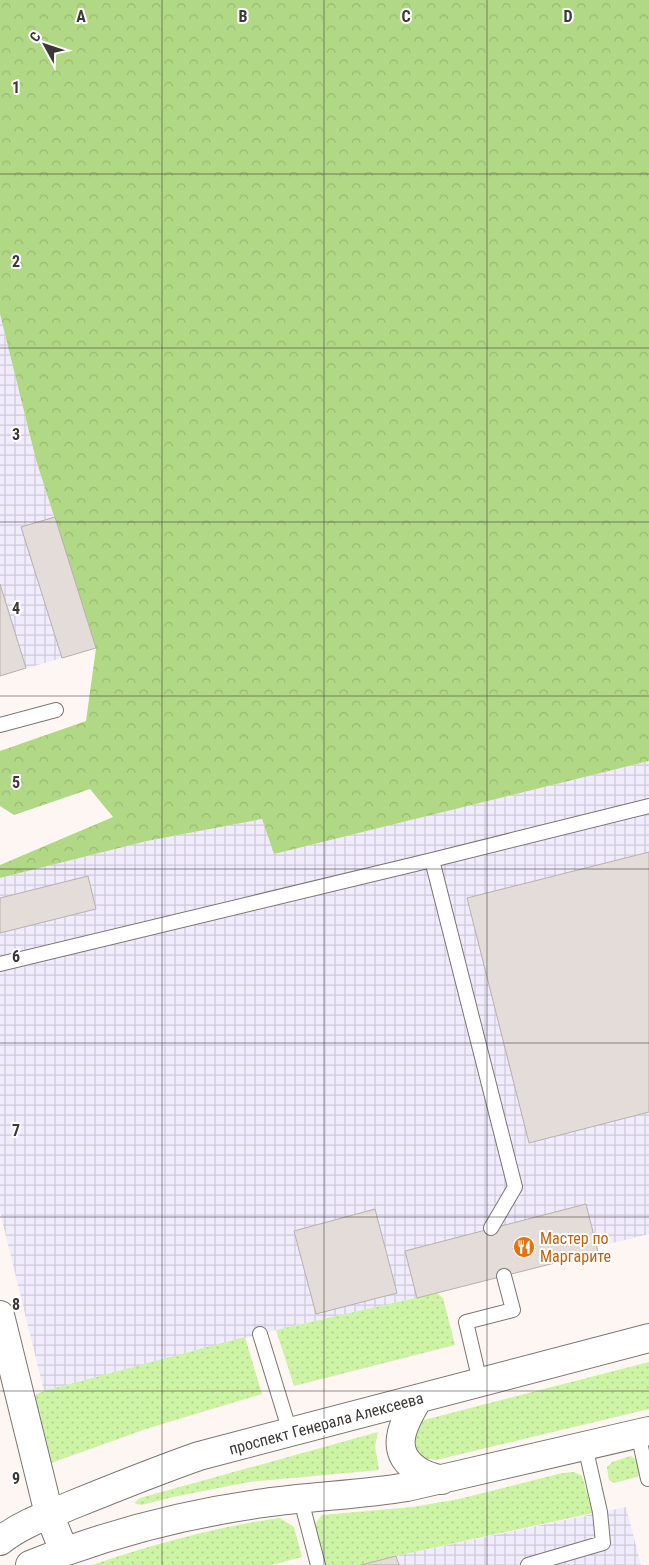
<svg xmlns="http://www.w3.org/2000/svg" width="649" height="1565" font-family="'Roboto Condensed',sans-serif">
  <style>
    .industrial { fill: url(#industrial-grid) }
    .grass { fill: url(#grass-dots) }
    .forest { fill: url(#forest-crowns) }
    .building { fill: #e3dcd8; stroke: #b7b0ac }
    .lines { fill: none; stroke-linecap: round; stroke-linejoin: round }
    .service-casing { stroke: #7c7672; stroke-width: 16 }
    .minor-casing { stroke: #7c7672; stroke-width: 30 }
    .tertiary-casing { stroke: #7c7672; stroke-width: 30 }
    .service { stroke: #fff; stroke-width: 14 }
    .minor { stroke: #fff; stroke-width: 28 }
    .tertiary { stroke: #fff; stroke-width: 28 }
    .grid { fill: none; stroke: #3b3836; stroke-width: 1; stroke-opacity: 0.55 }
    .labels { text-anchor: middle; stroke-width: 4; stroke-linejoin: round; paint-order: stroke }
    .food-label { font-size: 16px; fill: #c56008; stroke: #fff; text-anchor: start }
    .street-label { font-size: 16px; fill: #3b3836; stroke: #fff }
    .grid-label { font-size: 16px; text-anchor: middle; font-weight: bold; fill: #3b3836; stroke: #fff; stroke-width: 4; stroke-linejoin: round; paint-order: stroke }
  </style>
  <defs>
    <pattern id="industrial-grid" width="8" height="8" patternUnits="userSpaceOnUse" patternTransform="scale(1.25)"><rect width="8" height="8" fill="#f0ebfd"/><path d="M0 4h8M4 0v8" fill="none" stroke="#cfcad9"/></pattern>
    <pattern id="grass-dots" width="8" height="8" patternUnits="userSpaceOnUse" patternTransform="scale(1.25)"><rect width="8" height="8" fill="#cdf3a4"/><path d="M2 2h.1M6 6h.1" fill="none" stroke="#b1d18e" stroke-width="1.8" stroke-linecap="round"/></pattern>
    <pattern id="forest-crowns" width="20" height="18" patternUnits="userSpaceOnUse" patternTransform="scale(1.25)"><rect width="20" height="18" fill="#b1d884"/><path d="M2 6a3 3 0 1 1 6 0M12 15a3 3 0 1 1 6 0" fill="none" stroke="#99ba73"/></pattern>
  </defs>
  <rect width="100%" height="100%" fill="#fef6f2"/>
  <path class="industrial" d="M0 314 36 460 96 648 0 676Z
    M649 761V1234L597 1247 598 1252 417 1298 276 1330 44 1391 0 1212V878L147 841 262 819 274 854Z
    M626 1507 641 1565H361L396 1556Z"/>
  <path class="grass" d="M437 1293 443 1298 455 1345 294 1386 276 1330Z
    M245 1337 262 1394 149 1428 51 1463 30 1397 44 1391Z
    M649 1362V1409L436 1460 420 1458 411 1447 414 1427 424 1420Z
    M378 1432 375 1446 379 1470 249 1482 173 1497 141 1505 134 1503 140 1498Z
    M631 1456 637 1460 640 1474 637 1477 614 1483 609 1480 607 1467 612 1462Z
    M574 1472 582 1476 593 1513 396 1556 361 1565H325L314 1525 322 1515 413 1507 459 1499 562 1473Z
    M280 1518 294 1527 302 1557 272 1565H92C154 1544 216 1527 280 1518Z"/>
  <path class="forest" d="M0 0H649V761L274 854 262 819 147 841 0 878V865L113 817 90 789 14 815 0 806V751L86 721 96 648 36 460 0 314Z"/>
  <path class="building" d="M55 517 96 648 62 658 21 527Z
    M0 584 26 668 0 676Z
    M649 852V1112L529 1143 467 898Z
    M88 876 96 909 0 933V898Z
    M586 1204 598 1252 417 1298 405 1251Z
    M375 1209 397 1293 316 1314 294 1231Z
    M396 1556 399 1565H361Z"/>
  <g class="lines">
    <g class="service-casing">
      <path id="service" d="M0 725 56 710
        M432 860 515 1187 491 1228
        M0 964 432 860 649 806
        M260 1334 290 1432
        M480 1382 466 1322 513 1310 504 1276
        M638 1433 648 1479
        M301 1500 318 1565
        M528 1565 603 1543 600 1512 585 1446"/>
    </g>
    <g class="minor-casing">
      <path id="minor" d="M0 1315 49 1514 64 1551"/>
    </g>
    <g class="tertiary-casing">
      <path id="tertiary" d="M418 1399C403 1424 387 1452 420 1472 426 1476 435 1478 442 1480
        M0 1541C21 1524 48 1515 72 1505 114 1488 156 1471 199 1456L649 1338
        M30 1565C104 1535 184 1514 264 1503 312 1496 360 1495 407 1487L649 1431"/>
    </g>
    <use href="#service" class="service"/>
    <use href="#minor" class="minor"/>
    <use href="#tertiary" class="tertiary"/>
  </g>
  <path class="grid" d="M162 0V1565M324 0V1565M487 0V1565M0 174H649M0 348H649M0 522H649M0 696H649M0 869H649M0 1043H649M0 1217H649M0 1391H649"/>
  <defs>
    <g id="restaurant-disc" transform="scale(1.125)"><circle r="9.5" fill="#e8710a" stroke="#fff"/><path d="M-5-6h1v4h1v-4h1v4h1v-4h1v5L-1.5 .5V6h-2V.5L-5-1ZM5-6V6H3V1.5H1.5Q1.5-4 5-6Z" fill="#fff"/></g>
  </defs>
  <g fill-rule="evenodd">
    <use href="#restaurant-disc" x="524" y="1247"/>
  </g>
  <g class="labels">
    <g class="food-label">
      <text x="540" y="1244">Мастер по<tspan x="540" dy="18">Маргарите</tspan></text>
    </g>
    <g class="street-label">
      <text transform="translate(326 1423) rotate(-15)" y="6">проспект Генерала Алексеева</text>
    </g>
  </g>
  <g class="grid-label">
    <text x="81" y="22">A</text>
    <text x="243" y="22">B</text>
    <text x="406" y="22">C</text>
    <text x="568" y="22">D</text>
    <text x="16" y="93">1</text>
    <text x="16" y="267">2</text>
    <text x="16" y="440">3</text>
    <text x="16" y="614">4</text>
    <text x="16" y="788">5</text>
    <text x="16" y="962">6</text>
    <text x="16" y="1136">7</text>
    <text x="16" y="1310">8</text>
    <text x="16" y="1484">9</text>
  </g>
  <g transform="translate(45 45) rotate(310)" stroke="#ffffff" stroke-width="4" paint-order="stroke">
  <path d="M0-4L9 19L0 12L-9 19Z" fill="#3b3836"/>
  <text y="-8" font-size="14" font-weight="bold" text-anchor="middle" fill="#3b3836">С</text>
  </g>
</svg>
